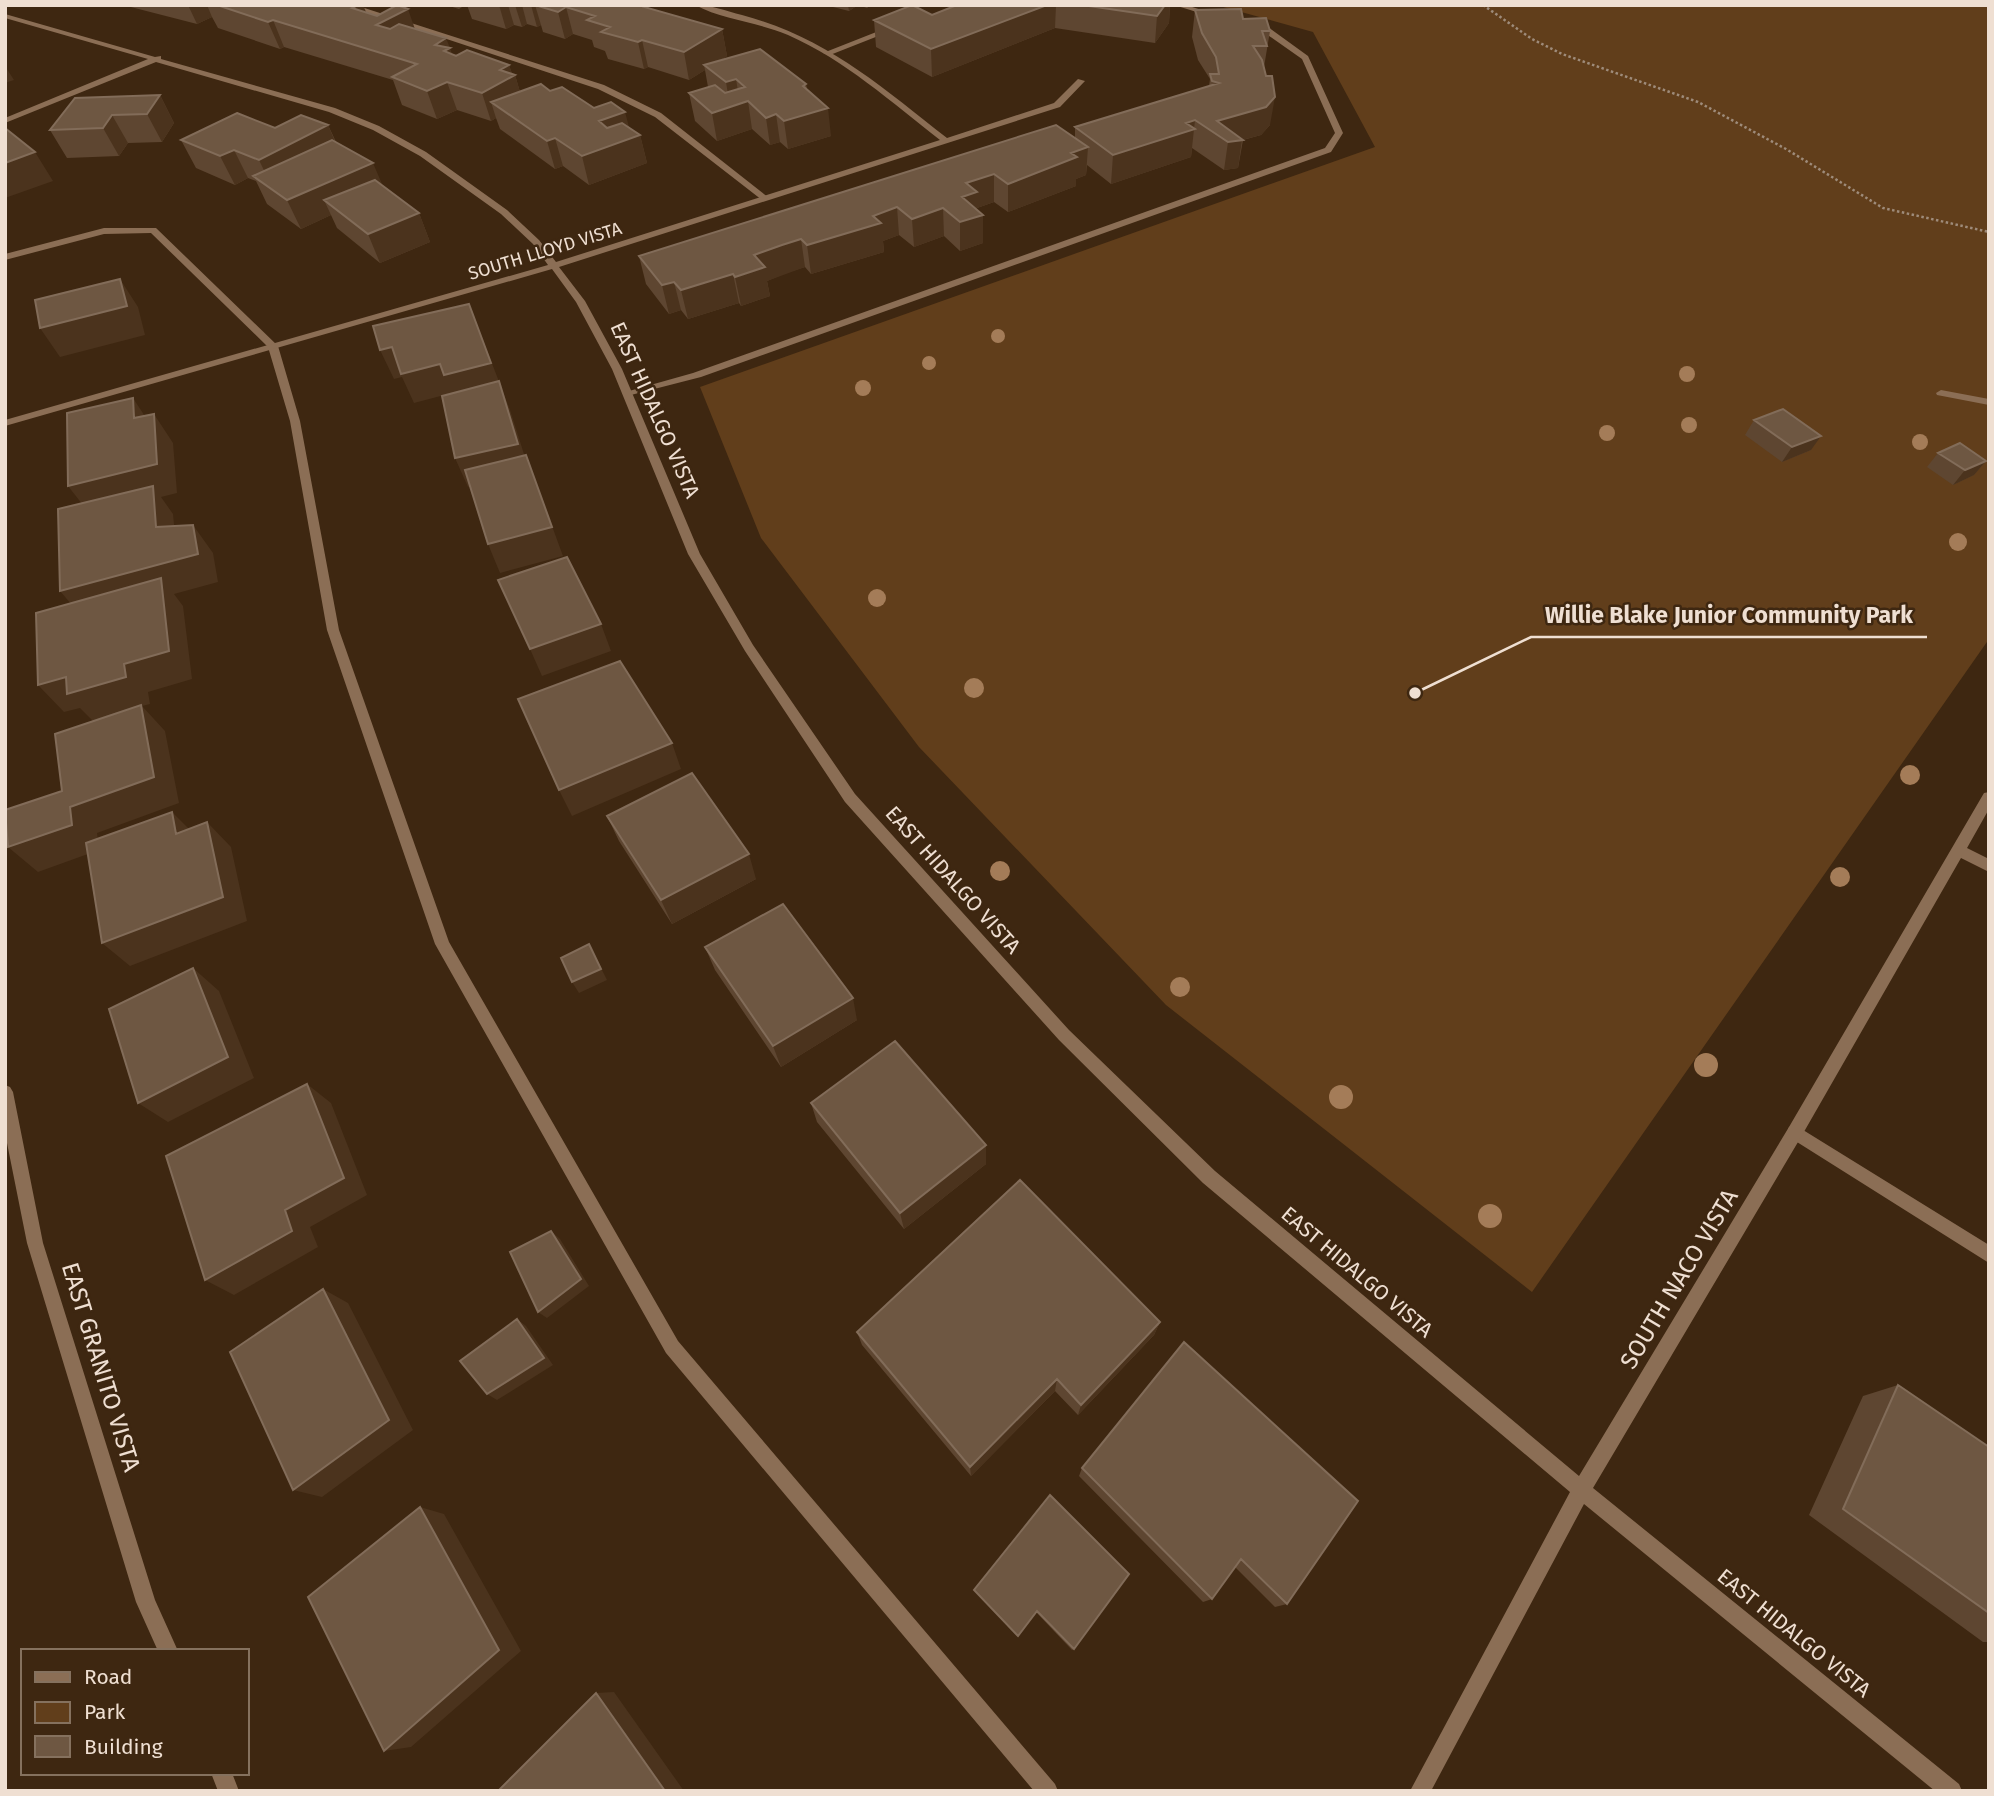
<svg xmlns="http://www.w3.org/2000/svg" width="1994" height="1796" font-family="'Fira Sans',sans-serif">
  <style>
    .green { fill: #613e1b }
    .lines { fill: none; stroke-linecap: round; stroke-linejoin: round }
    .path { stroke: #9e8b7a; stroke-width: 2.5; stroke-dasharray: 2.5 2.5; stroke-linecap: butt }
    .service { fill: #8b6e55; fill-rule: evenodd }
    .minor { fill: #8b6e55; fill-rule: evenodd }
    .tree { fill: #a47c58 }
    .wall { fill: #5e4631 }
    .shaded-wall { fill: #4b331d }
    .building { fill: #6e5742; stroke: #826c59; stroke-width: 2 }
    .labels { text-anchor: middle; stroke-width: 5; stroke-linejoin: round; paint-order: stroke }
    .far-street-label { font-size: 18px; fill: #efdfd2; stroke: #3e2711 }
    .street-label { font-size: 21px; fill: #efdfd2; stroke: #3e2711 }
    .near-street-label { font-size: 24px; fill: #efdfd2; stroke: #3e2711 }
    .leader { fill: none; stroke: #efdfd2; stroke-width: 2.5 }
    .callout-dot { fill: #efdfd2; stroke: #3e2711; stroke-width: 2.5 }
    .callout-label { font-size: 23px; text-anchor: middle; font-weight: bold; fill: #efdfd2; stroke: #3e2711; stroke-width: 5; stroke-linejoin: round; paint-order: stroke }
  </style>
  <rect width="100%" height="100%" fill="#3e2711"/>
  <path class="green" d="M1216 5H1989V639L1532 1292 1166 1005 919 747 761 538 700 387 1375 147 1313 32Z"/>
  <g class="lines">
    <path class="path" d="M1483 5 1532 39 1562 54 1698 102 1786 149 1883 208 1989 232"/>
    <path class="service" d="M344 5H355L604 85 661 113 769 198 762 200 655 117 598 89Z
      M1174 5H1186L1217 15 1213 17Z
      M1250 24 1268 27 1308 56 1343 133 1331 152 701 377 627 396 622 393 693 373 1325 148 1335 133 1302 59 1262 31 1250 28Z
      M889 27 896 29 830 55 823 53Z
      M104 228H156L278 346 300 421 339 630 449 942 678 1341 1055 1784 1058 1791H1034L666 1353 435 944 327 630 290 421 268 347 151 233 104 234 5 260V254Z
      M1941 390 1989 399V405L1937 395 1936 393Z
      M1795 1125 1989 1245V1263L1789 1137 1787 1132 1789 1127Z"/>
    <path class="minor" d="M695 5C711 5 726 11 742 15 827 38 879 85 947 138L1054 103 1078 79 1085 81 1060 107 559 267 585 301 622 369 700 554 753 645 855 794 1069 1030 1215 1171 1579 1476 1789 1127 1984 793 1989 792V809L1967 848 1989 859V872L1961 858 1801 1137 1593 1488 1959 1784 1962 1791H1935L1584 1504 1431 1791H1410L1570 1492 1203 1183 1059 1040 845 802 745 651 688 554 612 369 576 302 552 269 5 426V420L548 265 533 244 501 214 420 156 373 130 329 112 156 62 5 123V118L148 59 5 18V14L155 57 161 56V59L335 108 379 126 426 152 507 210 539 240 556 262 940 140C891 102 845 60 788 35 758 22 723 20 695 5Z
      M5 1085 10 1087 13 1092 43 1243 155 1600 178 1651H158L136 1602 27 1243 5 1133Z
      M211 1773H232L239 1791H218Z"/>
  </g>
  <g class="tree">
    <circle cx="998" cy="336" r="7"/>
    <circle cx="929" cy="363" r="7"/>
    <circle cx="1687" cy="374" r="8"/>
    <circle cx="863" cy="388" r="8"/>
    <circle cx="1689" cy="425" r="8"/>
    <circle cx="1607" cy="433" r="8"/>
    <circle cx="1920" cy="442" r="8"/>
    <circle cx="1958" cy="542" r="9"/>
    <circle cx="877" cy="598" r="9"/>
    <circle cx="974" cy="688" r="10"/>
    <circle cx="1910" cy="775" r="10"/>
    <circle cx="1000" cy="871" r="10"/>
    <circle cx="1840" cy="877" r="10"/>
    <circle cx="1180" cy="987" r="10"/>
    <circle cx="1706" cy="1065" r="12"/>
    <circle cx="1341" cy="1097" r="12"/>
    <circle cx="1490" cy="1216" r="12"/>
  </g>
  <path class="wall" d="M123 5H363L366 12 415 29 449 48 452 54 509 65 512 74 515 75 520 92 550 91 594 108 640 135 647 163 589 185 563 166 555 169 500 129 496 118 491 121 457 110 437 119 402 105 393 80 284 47 280 49 218 28 212 17 197 24Z
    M446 5H465L459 9Z
    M467 5H648L649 8 722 29 727 56 721 60 806 84 807 89 831 136 788 149 780 142 770 145 752 129 717 141 695 121 689 93 708 87 705 70 689 80 648 67 644 69 608 59 605 51 594 47 592 40 573 34 565 39 543 32 541 25 537 27 527 24 522 27 514 25 506 29 472 19Z
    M825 5H871L867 8 858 5 849 11Z
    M957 5H1170L1169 23 1155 43 1055 28 932 77 876 47 874 20 932 15Z
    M1195 10 1243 19 1270 31 1264 67 1270 125 1261 135 1243 140 1238 168 1224 170 1192 148 1191 157 1111 184 1087 165 1086 175 1076 179V186L1008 212 994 202 977 208 983 243 960 251 944 236 914 247 899 235 883 241 884 252 811 274 805 267 786 273 767 281 770 296 741 306 739 303 688 319 681 310 669 314 646 284 639 256 1075 138V127L1209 86 1210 79 1198 60 1192 37Z
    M160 95 174 123 162 142 128 143 119 156 67 158 50 130Z
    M328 125 336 142 383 186 419 213 430 242 380 263 337 228 331 215 301 229 267 204 256 181 248 178 235 185 196 168 181 140 275 128Z
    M1754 420 1811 450 1782 462 1745 435Z
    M1938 453 1986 461 1974 475 1953 485 1927 467Z
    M607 816 756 879 672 924 619 841Z
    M705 947 857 1020 781 1067 715 970Z
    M811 1103 986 1145V1164L904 1229 817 1122Z
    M1160 1322 1154 1335 1078 1415 1055 1391 971 1476 862 1345 857 1332Z
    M1184 1342 1287 1604 1275 1607 1235 1567 1212 1599 1203 1602 1079 1476 1082 1468Z
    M1898 1385 1989 1447V1642H1983L1809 1515 1863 1396Z
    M1129 1574 1074 1649 1072 1650 1036 1612 1018 1637 974 1590Z"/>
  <path class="shaded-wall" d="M188 5H207L212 17 197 24Z
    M358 5H363L373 30 352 8Z
    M499 5H508L514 25 506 29Z
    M515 5H522L527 24 522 27Z
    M531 5H576L566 7 573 34 565 39 558 12 535 5 541 25 537 27Z
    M848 5H858L849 11Z
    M1047 5H1056L1055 28 932 77 931 49Z
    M1165 5H1170L1169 23 1155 43 1157 16Z
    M408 9 417 35 386 52 376 25Z
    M273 20 284 47 280 49 268 22Z
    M722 29 727 56 708 68 704 65 705 70 689 80 684 52Z
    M446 38 450 48 459 75 435 45Z
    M642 40 648 67 644 69 638 42Z
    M509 65 513 76 515 75 523 102H491L496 118 491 121 482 93 500 70Z
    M5 66 14 80 5 83Z
    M736 79 740 104 748 101 752 129 717 141 712 113 730 107 726 82Z
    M447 82 457 110 437 119 427 91Z
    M160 95 174 123 162 142 147 114Z
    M1275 97 1270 125 1261 135 1242 140 1238 168 1224 170 1228 142 1217 121Z
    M828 108 831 136 788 149 784 121Z
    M625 112 632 138 640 135 647 163 589 185 582 156 599 121Z
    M776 114 780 142 770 145 766 118Z
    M112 115 128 143 119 156 103 128Z
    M1195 120 1191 157 1111 184 1113 155 1186 123Z
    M328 125 340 153 273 189 259 160Z
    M555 138 563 166 555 169 547 141Z
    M1088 147 1086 175 1076 179V186L1008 212V184L1071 153Z
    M234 150 248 178 235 185 220 156Z
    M35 152 53 181 5 198V163Z
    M373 163 385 191 324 200 331 215 301 229 287 200Z
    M994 174V202L977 208 978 216 983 215V243L960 251V222L962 197 966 183Z
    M897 207 899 235 883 241 884 252 811 274 807 245 873 216Z
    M943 208 944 236 914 247 912 219Z
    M419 213 430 242 380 263 368 234Z
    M801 239 805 267 767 281 770 296 741 306 735 277 754 255Z
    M733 274 739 303 688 319 681 290Z
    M120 279 138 307 145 335 60 357 40 328Z
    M674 282 681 310 669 314 662 285Z
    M469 304 510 410 530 473 468 487 455 458 452 393 414 403 402 377 394 379 380 350 392 347Z
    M133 398 152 427 134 418Z
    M154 414 173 443 177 493 161 497 173 514 177 555 156 527 90 514 68 486Z
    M1821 436 1811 450 1782 462 1792 447Z
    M526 455 563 556 500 573 488 544Z
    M1986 461 1974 475 1953 485 1965 470Z
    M193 525 213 553 218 582 174 594 183 606 192 679 148 692 150 704 142 706 165 731 179 803 97 833 99 850 38 872 8 847 70 807 93 721 80 708 64 712 38 685 66 677 84 619 60 591Z
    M601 624 611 651 542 676 530 649Z
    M672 743 681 769 572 816 559 790Z
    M172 812 197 837 176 834Z
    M207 822 231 847 247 921 130 966 102 943Z
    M749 854 756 879 672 924 661 900Z
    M589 944 607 980 579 993 572 982Z
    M193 968 219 991 254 1078 168 1122 138 1103Z
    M853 998 857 1020 781 1067 773 1046Z
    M307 1084 331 1103 367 1195 310 1227 318 1247 234 1295 205 1280 285 1210Z
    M986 1145V1164L904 1229 900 1213Z
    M551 1231 560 1239 589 1286 547 1318 538 1312Z
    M323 1289 348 1303 413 1430 322 1497 293 1490Z
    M517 1319 526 1326 553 1365 497 1400 487 1394Z
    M1160 1322 1154 1335 1078 1415 1081 1405Z
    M1057 1379 1055 1391 971 1476 970 1467Z
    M420 1507 444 1514 521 1651 411 1747 384 1751Z
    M614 1692 684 1791H665L596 1693Z"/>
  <path class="building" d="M217 5H358L352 8 377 16 397 5 408 9 376 25 390 29 399 24 446 38 435 45 450 48 444 51 456 56 467 50 509 65 500 70 515 75 482 93 447 82 427 91 392 77 417 64 273 20 268 22Z
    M535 5H647L644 7 722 29 684 52 642 40 638 42 601 32 610 27 587 20 595 16 566 7 558 12Z
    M912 5 932 15 957 5H1047L931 49 874 20Z
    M1082 5H1165L1157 16Z
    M1241 9 1243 19 1266 18 1270 31H1262L1267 46H1253L1262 60 1266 76H1272L1275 97 1266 107 1217 121 1243 140 1228 142 1195 120 1186 123 1195 129 1113 155 1075 127 1219 83 1212 81 1210 74H1219L1216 57 1202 33 1195 10Z
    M760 49 806 84 803 86 828 108 784 121 776 114 766 118 748 101 712 113 689 93 715 85 725 93 745 87 736 79 726 82 704 65Z
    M541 84 550 91 562 87 594 108 611 102 625 112 599 121 607 128 622 123 640 135 582 156 555 138 547 141 491 102Z
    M160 95 147 114 112 115 103 128 50 130 75 98Z
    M237 113 275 128 301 115 328 125 259 160 234 150 220 156 181 140Z
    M1056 125 1088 147 1071 153 1077 157 1008 184 994 174 966 183 977 192 962 197 983 215 960 222 943 208 912 219 897 207 873 216 881 223 807 245 801 239 782 245 754 255 765 267 735 277 733 274 681 290 674 282 662 285 639 256Z
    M5 128 35 152 5 163Z
    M332 140 373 163 287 200 253 176Z
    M375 180 419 213 368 234 324 200Z
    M120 279 127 306 40 328 35 300Z
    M469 304 491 363 444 375 440 364 401 374 392 347 380 350 373 326Z
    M499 381 518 444 455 458 442 396Z
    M133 398 134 418 154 414 157 464 68 486 67 413Z
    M1783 409 1821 436 1792 447 1754 420Z
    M1960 443 1986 461 1965 470 1938 453Z
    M526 455 552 527 488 544 465 470Z
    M153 486 156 527 193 525 198 554 60 591 58 509Z
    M567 557 601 624 530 649 498 580Z
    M161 578 169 651 124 664 126 677 67 694 66 677 38 685 36 613Z
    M620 661 672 743 559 790 518 699Z
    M141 705 154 777 70 807 72 825 8 847 5 810 62 791 55 734Z
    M692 773 749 854 661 900 607 816Z
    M172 812 176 834 207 822 223 897 102 943 86 843Z
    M783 904 853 998 773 1046 705 947Z
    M589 944 601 969 572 982 561 958Z
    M193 968 228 1057 138 1103 109 1009Z
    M895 1041 986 1145 900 1213 811 1103Z
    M307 1084 344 1178 285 1210 292 1231 205 1280 166 1156Z
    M1020 1180 1160 1322 1081 1405 1057 1379 970 1467 857 1332Z
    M551 1231 581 1279 538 1312 510 1252Z
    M323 1289 389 1420 293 1490 230 1352Z
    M517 1319 544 1358 487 1394 460 1361Z
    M1184 1342 1358 1501 1287 1604 1241 1559 1212 1599 1082 1468Z
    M1898 1385 1989 1447V1613L1843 1509Z
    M1050 1495 1129 1574 1074 1649 1037 1611 1018 1636 974 1590Z
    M420 1507 499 1650 384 1751 308 1597Z
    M596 1693 665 1791H498Z"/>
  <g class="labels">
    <g class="far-street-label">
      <text transform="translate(545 251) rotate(-17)" y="6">SOUTH LLOYD VISTA</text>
    </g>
    <g class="street-label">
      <text transform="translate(655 410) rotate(66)" y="7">EAST HIDALGO VISTA</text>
      <text transform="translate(953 880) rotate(48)" y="7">EAST HIDALGO VISTA</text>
      <text transform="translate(1357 1272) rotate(40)" y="7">EAST HIDALGO VISTA</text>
      <text transform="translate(1794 1633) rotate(39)" y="7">EAST HIDALGO VISTA</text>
    </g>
    <g class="near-street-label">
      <text transform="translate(1679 1279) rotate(-59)" y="8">SOUTH NACO VISTA</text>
      <text transform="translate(101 1367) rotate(73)" y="8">EAST GRANITO VISTA</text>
    </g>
  </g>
  <path class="leader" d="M1415 693L1531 637H1927"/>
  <circle class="callout-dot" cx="1415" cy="693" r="7"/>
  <g class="callout-label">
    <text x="1729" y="623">Willie Blake Junior Community Park</text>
  </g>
  <rect width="1994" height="1796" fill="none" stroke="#efdfd2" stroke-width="14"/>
  <rect x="21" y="1649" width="228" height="126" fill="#3e2711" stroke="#85715e" stroke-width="2"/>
  <rect x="35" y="1672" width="35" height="10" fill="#8b6e55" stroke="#85715e" stroke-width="2"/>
  <text x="84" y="1684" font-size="21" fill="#efdfd2">Road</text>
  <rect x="35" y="1702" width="35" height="21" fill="#613e1b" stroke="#85715e" stroke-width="2"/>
  <text x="84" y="1719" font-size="21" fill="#efdfd2">Park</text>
  <rect x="35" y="1736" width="35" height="21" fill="#6e5742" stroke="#85715e" stroke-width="2"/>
  <text x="84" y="1754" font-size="21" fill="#efdfd2">Building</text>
</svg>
